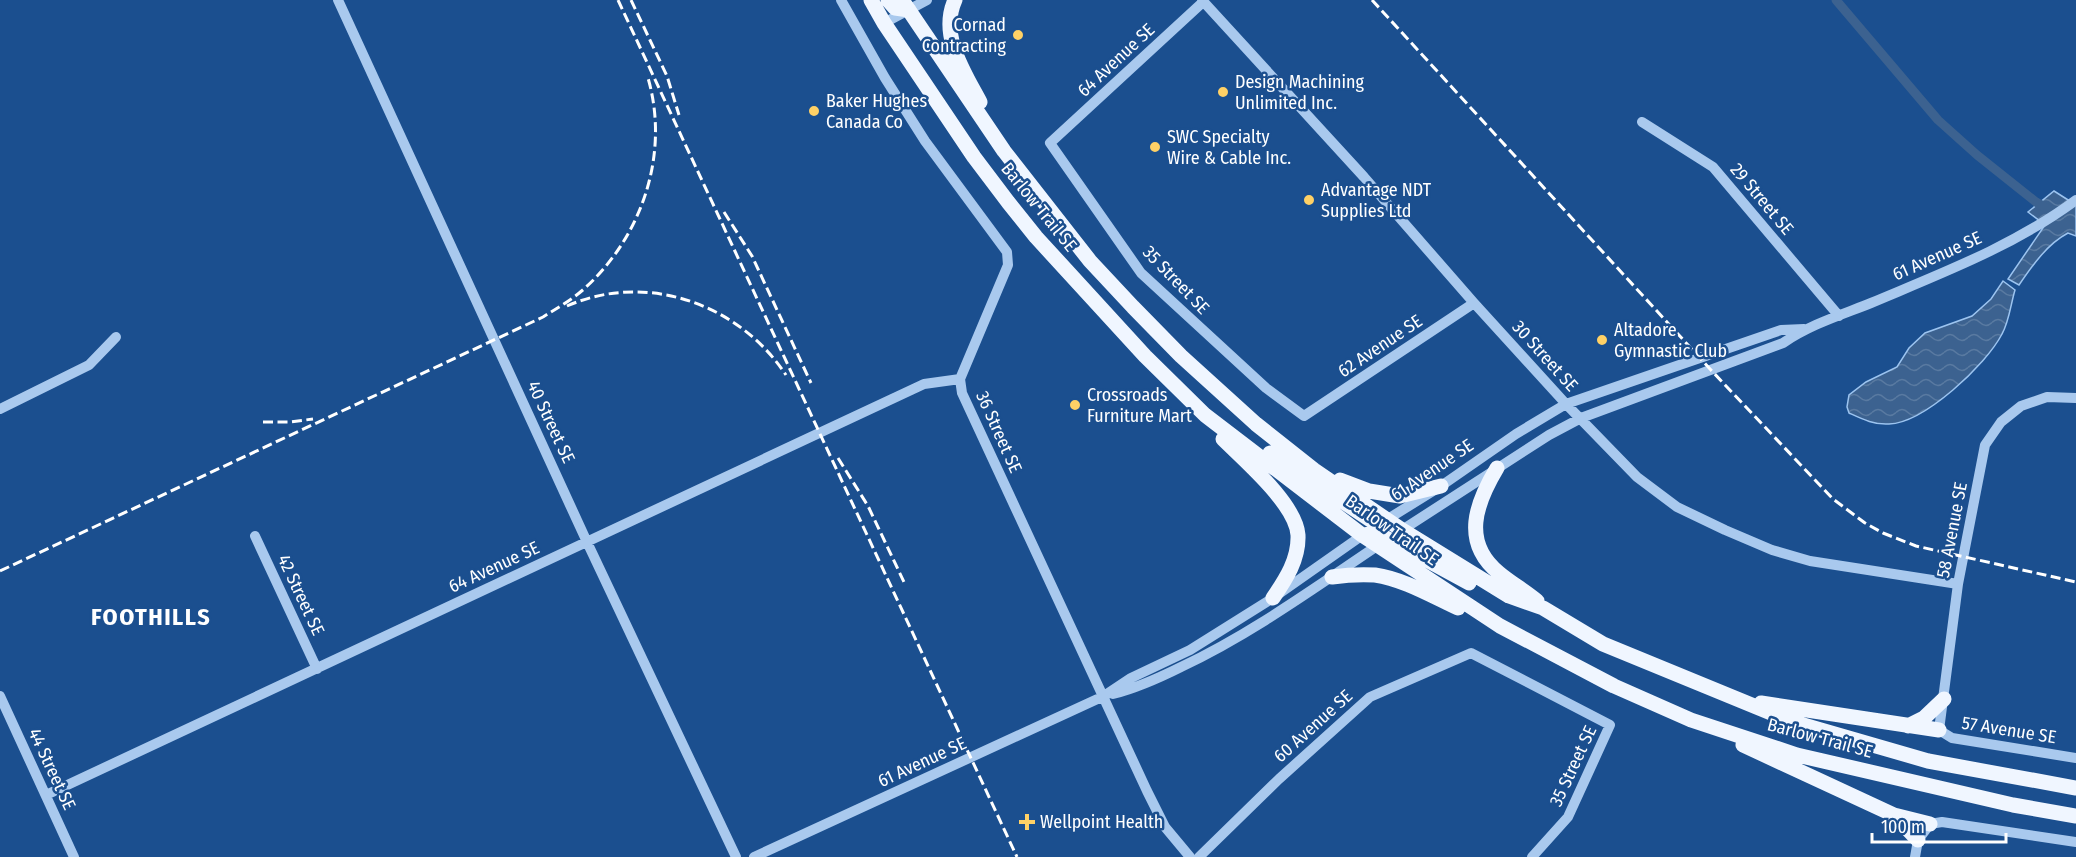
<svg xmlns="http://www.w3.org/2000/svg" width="2076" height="857" font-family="'Fira Sans Condensed',sans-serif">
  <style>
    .water { fill: url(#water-waves); stroke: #9cc4f0; stroke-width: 1.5 }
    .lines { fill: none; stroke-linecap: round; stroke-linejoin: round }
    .canal { stroke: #3c6290; stroke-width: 9 }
    .minor { stroke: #a9c9ee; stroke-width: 10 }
    .major { stroke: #f0f6ff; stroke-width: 15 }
    .rail { stroke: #fff; stroke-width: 3; stroke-dasharray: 10 4.5; stroke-linecap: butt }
    .poi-dot { fill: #ffd166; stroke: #1b4f8f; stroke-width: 2 }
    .labels { text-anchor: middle; stroke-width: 5; stroke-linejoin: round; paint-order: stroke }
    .poi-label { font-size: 18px; fill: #fff; stroke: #1b4f8f; text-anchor: start }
    .street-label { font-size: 18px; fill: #fff; stroke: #1b4f8f }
    .district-label { font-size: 24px; font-weight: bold; letter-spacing: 1.5px; fill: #fff; stroke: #1b4f8f }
  </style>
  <defs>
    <pattern id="water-waves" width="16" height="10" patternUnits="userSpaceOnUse" patternTransform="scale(1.5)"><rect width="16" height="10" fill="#3c6290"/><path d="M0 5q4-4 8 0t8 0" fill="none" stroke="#597aa1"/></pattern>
  </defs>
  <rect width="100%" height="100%" fill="#1b4f8f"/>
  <path class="water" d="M2054 191 2076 205V236L2068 233C2047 244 2032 266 2019 285L2008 279 2045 225 2028 212Z
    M2003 281 2015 290C2011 303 2009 322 2002 334 1986 365 1924 423 1889 424 1874 425 1862 419 1849 413L1847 407 1849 395 1866 382 1897 367 1909 348 1925 333 1972 316 1991 299Z"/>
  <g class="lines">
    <path class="canal" d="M1836 0 1938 120 1977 155 2036 202 2048 209"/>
    <path class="minor" d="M338 0 587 542 736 857
      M841 0 885 78 925 141 1007 252 1008 265 960 379 962 393 1147 791 1165 827 1190 857
      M1202 0 1364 177 1474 303 1566 404 1637 477 1677 507 1725 530 1772 550 1810 561 1958 584
      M1203 2 1050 143 1141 273 1266 388 1304 416 1474 303
      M884 23 927 0
      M1642 122 1713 167 1839 316
      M2076 398 2047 397 2021 406 2001 422 1985 445 1958 584 1939 730 1952 738 2076 758
      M0 409 89 365 116 337
      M1383 522 1441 486 1516 434 1566 404 1781 330 1804 329
      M1399 532 1549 435 1581 418 1783 343C1811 324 1841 315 1871 303 1942 273 2014 246 2076 200
      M255 536 317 669
      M1113 694C1137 688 1159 678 1181 667 1253 633 1317 586 1383 542
      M0 696 74 857
      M46 795 924 384 960 379
      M754 857 1104 696 1131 678 1190 650 1273 598 1367 532
      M1199 857 1279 779 1370 697 1471 653 1610 725 1568 817 1532 857
      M1915 857 1918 840 1930 824 1942 822 2076 842"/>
    <path class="major" d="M871 0 884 23 974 157 1008 202 1036 237 1145 356 1205 415 1362 535 1500 626 1614 686 1691 720 1797 755 2013 805 2076 816
      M888 0 895 8 909 10
      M902 0 1004 151 1090 261 1133 307 1181 356 1256 424 1314 470 1402 530 1509 596 1543 608 1603 644 1793 722 1928 761 2076 788
      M955 0C939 35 964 72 980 102
      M1223 439C1244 460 1296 504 1298 535 1299 559 1286 579 1273 598
      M1270 453 1375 523
      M1497 468C1476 503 1461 542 1499 573 1511 583 1525 591 1537 601
      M1340 480 1369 491 1400 496 1441 486
      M1365 535 1376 533 1388 539 1469 583
      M1332 577C1346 575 1360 574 1375 575 1403 579 1432 596 1458 608
      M1761 703 1939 730
      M1908 726 1924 718 1944 699
      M1743 745 1894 815 1930 824
      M1894 815 1918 840"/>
    <path class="rail" d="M618 0 1017 857
      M631 0 667 76 679 115
      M1372 0 1710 369 1833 499 1865 523 1883 533 1916 546 2076 582
      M724 212 752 256 811 383
      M567 306C647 271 739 304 786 375
      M263 422H290L313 419
      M838 458 868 506 904 582
      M0 571 543 317C557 308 572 300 585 288 642 236 670 154 648 78"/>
  </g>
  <g class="poi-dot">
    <circle cx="1018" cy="35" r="6"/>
    <circle cx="1223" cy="92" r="6"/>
    <circle cx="814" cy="111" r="6"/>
    <circle cx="1155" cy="147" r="6"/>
    <circle cx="1309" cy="200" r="6"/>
    <circle cx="1602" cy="340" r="6"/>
    <circle cx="1075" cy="405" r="6"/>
    <path d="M1024 813h6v6h6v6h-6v6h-6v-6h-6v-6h6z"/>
  </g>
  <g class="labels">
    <g class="poi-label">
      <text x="1006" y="31" text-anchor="end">Cornad<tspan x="1006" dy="21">Contracting</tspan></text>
      <text x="1235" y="88">Design Machining<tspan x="1235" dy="21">Unlimited Inc.</tspan></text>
      <text x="826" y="107">Baker Hughes<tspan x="826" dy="21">Canada Co</tspan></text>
      <text x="1167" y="143">SWC Specialty<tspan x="1167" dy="21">Wire &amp; Cable Inc.</tspan></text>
      <text x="1321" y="196">Advantage NDT<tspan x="1321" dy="21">Supplies Ltd</tspan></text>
      <text x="1614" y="336">Altadore<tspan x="1614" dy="21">Gymnastic Club</tspan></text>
      <text x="1087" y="401">Crossroads<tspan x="1087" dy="21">Furniture Mart</tspan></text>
      <text x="1040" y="828">Wellpoint Health</text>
    </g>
    <g class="street-label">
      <text transform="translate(1116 60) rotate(-43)" y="6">64 Avenue SE</text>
      <text transform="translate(1762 199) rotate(50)" y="6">29 Street SE</text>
      <text transform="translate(1039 207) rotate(51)" y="6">Barlow Trail SE</text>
      <text transform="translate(1937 256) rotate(-24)" y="6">61 Avenue SE</text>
      <text transform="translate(1176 280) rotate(46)" y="6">35 Street SE</text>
      <text transform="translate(1380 346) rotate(-34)" y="6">62 Avenue SE</text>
      <text transform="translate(1545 356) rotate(48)" y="6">30 Street SE</text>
      <text transform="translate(551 422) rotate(65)" y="6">40 Street SE</text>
      <text transform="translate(999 432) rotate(66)" y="6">36 Street SE</text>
      <text transform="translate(1432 470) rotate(-34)" y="6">61 Avenue SE</text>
      <text transform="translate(1392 530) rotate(35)" y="6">Barlow Trail SE</text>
      <text transform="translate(1952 530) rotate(-79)" y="6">58 Avenue SE</text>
      <text transform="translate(494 567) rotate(-25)" y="6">64 Avenue SE</text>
      <text transform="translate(301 595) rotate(65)" y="6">42 Street SE</text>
      <text transform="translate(1313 726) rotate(-42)" y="6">60 Avenue SE</text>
      <text transform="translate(2009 730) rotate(9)" y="6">57 Avenue SE</text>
      <text transform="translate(1820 738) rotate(15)" y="6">Barlow Trail SE</text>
      <text transform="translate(922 762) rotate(-25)" y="6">61 Avenue SE</text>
      <text transform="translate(1573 766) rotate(-65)" y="6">35 Street SE</text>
      <text transform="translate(52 769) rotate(65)" y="6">44 Street SE</text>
    </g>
    <g class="district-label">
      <text x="151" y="625">FOOTHILLS</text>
    </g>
  </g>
  <path d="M1872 833v9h134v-9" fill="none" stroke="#ffffff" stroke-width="3"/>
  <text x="1881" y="833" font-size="18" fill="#ffffff" stroke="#1b4f8f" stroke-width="4.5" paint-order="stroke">100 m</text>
</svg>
